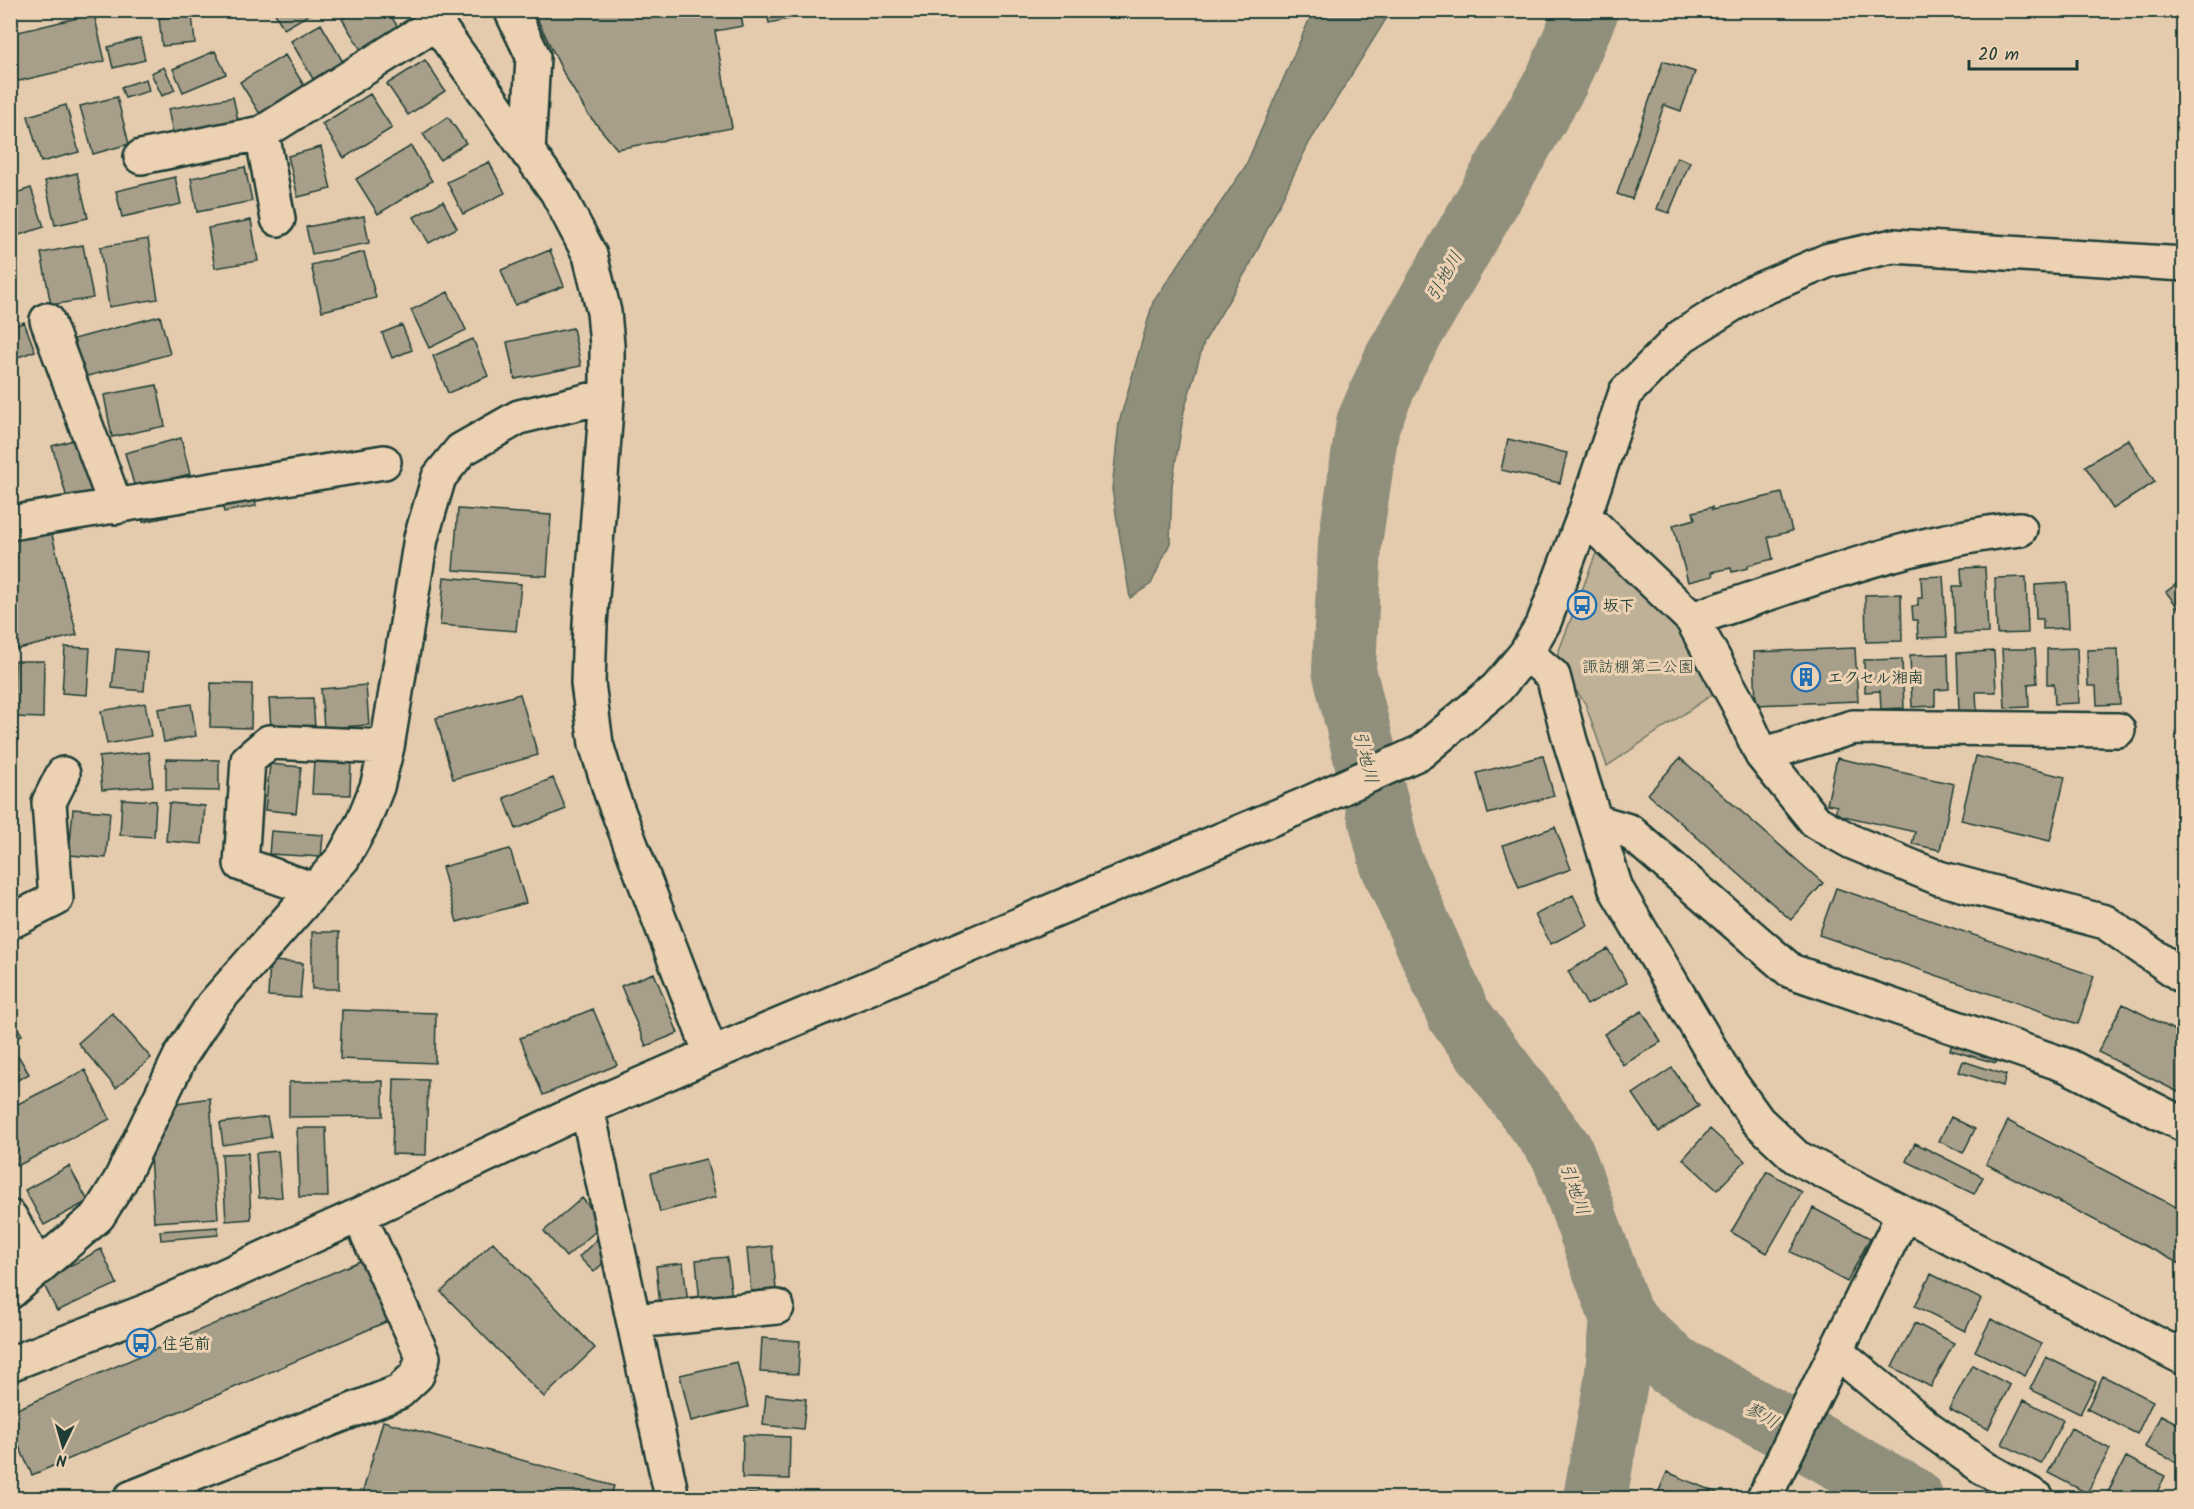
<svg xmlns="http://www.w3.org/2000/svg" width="2194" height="1509" font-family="Kalam,'Klee One',sans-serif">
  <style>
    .green { fill: #bfb197; stroke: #6f7766; stroke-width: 1.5 }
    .water { fill: #908f7b; stroke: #636e5f; stroke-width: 1.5 }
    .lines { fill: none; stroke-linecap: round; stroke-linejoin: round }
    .river { stroke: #908f7b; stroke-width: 64 }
    .building { fill: #a79f89; stroke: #1f3d34; stroke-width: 1.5 }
    .minor-casing { stroke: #1f3d34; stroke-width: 38 }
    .minor { stroke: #ecd1b3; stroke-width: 33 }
    .labels { text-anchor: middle; stroke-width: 6; stroke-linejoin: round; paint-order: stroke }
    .poi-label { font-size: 16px; font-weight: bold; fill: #1f3d34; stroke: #ecd1b3; text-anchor: start }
    .park-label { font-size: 16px; fill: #2f493e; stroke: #ecd1b3 }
    .water-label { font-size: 18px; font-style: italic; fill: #30493f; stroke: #ecd1b3 }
  </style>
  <rect width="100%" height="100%" fill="#e4cbae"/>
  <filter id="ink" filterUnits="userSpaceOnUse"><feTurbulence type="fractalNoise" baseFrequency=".0167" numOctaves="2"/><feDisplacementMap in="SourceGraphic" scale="12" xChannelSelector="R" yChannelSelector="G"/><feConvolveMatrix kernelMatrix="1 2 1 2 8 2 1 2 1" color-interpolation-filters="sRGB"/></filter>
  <g filter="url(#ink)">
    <path class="green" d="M1598 548 1689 624 1729 683 1607 766 1585 703 1555 661Z"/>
    <path class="water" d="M1313 11H1391L1309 143 1251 263 1204 342 1184 411 1172 485 1170 543 1151 584 1130 598 1112 489 1119 423 1153 302 1245 167Z"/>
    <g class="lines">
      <path class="river" d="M1587 10 1557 80 1395 361 1368 423 1350 543 1344 670 1391 862 1459 1015 1562 1152 1622 1319 1616 1382 1595 1498
        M1622 1319 1673 1366 1911 1498"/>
    </g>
    <path class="building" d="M273 10H317L284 29Z
      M355 10H387L398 27 361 50 342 19Z
      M533 10H740L743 26 715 31 732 128 617 149 587 113 564 74Z
      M766 10H804L805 16 769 23Z
      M94 14 105 61 10 83V34Z
      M192 15 195 43 162 46 159 18Z
      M321 24 343 62 313 79 291 41Z
      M140 38 145 60 113 68 108 47Z
      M215 51 226 74 183 92 173 69Z
      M285 55 305 87 260 114 240 82Z
      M425 60 445 91 408 115 387 84Z
      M1663 61 1695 72 1681 111 1664 105 1632 199 1617 194Z
      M164 67 175 90 162 96 151 73Z
      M146 79 149 91 125 98 121 87Z
      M370 94 392 128 344 158 322 124Z
      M117 97 129 144 93 154 80 106Z
      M233 97 238 120 173 133 168 109Z
      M66 105 79 152 41 162 28 116Z
      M448 117 466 143 440 160 423 134Z
      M10 133 17 156 10 158Z
      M411 146 432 181 378 214 356 179Z
      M321 147 331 189 298 197 288 156Z
      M1677 157 1690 162 1669 213 1657 209Z
      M489 162 505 193 463 214 447 182Z
      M245 167 252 201 197 212 191 178Z
      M77 173 88 218 55 225 45 181Z
      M175 177 181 204 122 217 116 191Z
      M31 188 44 227 10 238V195Z
      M443 201 457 228 429 243 414 217Z
      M364 216 369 243 312 254 306 227Z
      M251 220 258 261 215 268 208 228Z
      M148 239 158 299 109 307 100 247Z
      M83 245 93 298 51 305 41 253Z
      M550 250 564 286 515 305 501 270Z
      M364 252 376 298 322 311 311 265Z
      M448 292 466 330 429 348 411 310Z
      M160 316 170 354 84 377 74 339Z
      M24 322 35 351 10 360V328Z
      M402 325 412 350 392 358 382 333Z
      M573 328 581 366 515 379 507 342Z
      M473 339 488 376 448 393 433 356Z
      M157 385 165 426 112 437 104 395Z
      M10 407 15 427 10 428Z
      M181 438 190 474 135 488 125 453Z
      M77 439 92 491 67 498 52 446Z
      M1508 439 1567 453 1560 483 1501 470Z
      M2128 439 2155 482 2113 509 2085 466Z
      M254 492 256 506 224 512 221 498Z
      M1782 493 1792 531 1768 537 1773 559 1748 565V568L1732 572 1731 568 1712 572 1713 576 1688 582 1673 525 1695 519 1693 512 1712 507V510Z
      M165 504 168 517 143 522 140 509Z
      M458 509 551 515 547 576 453 570Z
      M51 531 77 635 10 651V541Z
      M1985 567 1988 633 1955 634 1953 586H1962L1961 568Z
      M1943 576 1947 637 1918 638 1917 620H1913L1912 606H1918V598H1922L1921 577Z
      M444 577 521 584 516 631 440 625Z
      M2026 577 2028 633 1997 634 1995 578Z
      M2184 578V615L2166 592Z
      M2067 583 2069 628 2043 629V619H2036L2035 585Z
      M1901 594 1902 641 1866 642 1865 595Z
      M65 647 90 648 87 695 62 693Z
      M1855 648 1858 701 1756 705 1754 652Z
      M2077 648 2079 703 2055 704 2054 684H2047V649Z
      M116 649 147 652 144 691 112 688Z
      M2002 649H2035L2037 683 2028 684 2029 707 2005 708Z
      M2118 649 2120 704 2097 705 2096 686H2088L2087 650Z
      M1994 651 1996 692H1976L1977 711H1959L1957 653Z
      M1948 654 1949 689 1935 690V706L1912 707 1910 655Z
      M1902 659 1904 708 1881 709 1880 691 1865 692 1864 660Z
      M15 661H44L43 718 13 717Z
      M211 683 252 684 251 728 210 727Z
      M366 685 369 725 324 728 321 689Z
      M520 694 538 755 453 779 436 718Z
      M313 698 315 727 271 728 269 699Z
      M145 703 151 736 107 744 101 711Z
      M191 704 196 736 164 742 158 709Z
      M149 752 153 786 102 790 99 757Z
      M1543 756 1554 796 1488 814 1477 773Z
      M1976 756 2065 777 2050 841 1961 820Z
      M1680 758 1823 883 1791 920 1648 794Z
      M1837 758 1954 784 1940 850 1912 844 1915 832 1835 814 1837 806 1827 804Z
      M166 759 219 760V791L166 790Z
      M314 759 351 761 350 795 312 794Z
      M270 764 301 767 296 813 265 810Z
      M553 778 566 809 516 829 504 798Z
      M122 799 156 801 154 837 120 835Z
      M169 803 205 806 202 844 166 841Z
      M73 809 110 812 106 858 69 855Z
      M1555 827 1571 869 1519 888 1503 845Z
      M271 831 323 835 321 857 269 854Z
      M510 849 526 903 457 922 442 867Z
      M1836 888 2094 976 2078 1024 1819 935Z
      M1573 895 1588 925 1551 944 1535 915Z
      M312 932H339V989H312Z
      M1608 949 1627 983 1587 1005 1568 971Z
      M270 961 303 963 300 998 268 996Z
      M654 973 678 1033 646 1046 621 986Z
      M2123 1004 2184 1035V1095L2098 1052Z
      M593 1009 617 1065 543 1095 520 1038Z
      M342 1010 436 1013 435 1063 340 1059Z
      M1642 1011 1661 1042 1623 1065 1604 1034Z
      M112 1013 151 1058 116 1088 78 1043Z
      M10 1015 22 1035 10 1042Z
      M1954 1037 2000 1051 1996 1063 1950 1050Z
      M19 1057 29 1074 10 1084V1062Z
      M1963 1061 2006 1075 2003 1086 1959 1072Z
      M1672 1068 1699 1106 1659 1132 1633 1094Z
      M85 1070 110 1119 17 1166 10 1152V1108Z
      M394 1079 428 1080 426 1155 392 1154Z
      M383 1081V1116L289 1117V1082Z
      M210 1098 218 1218 154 1222 150 1153 177 1103Z
      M267 1117 271 1137 223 1145 220 1123Z
      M1951 1117 1975 1129 1963 1153 1939 1141Z
      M2008 1121 2184 1211V1266L1986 1164Z
      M297 1128H326L328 1197H299Z
      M1710 1129 1745 1161 1717 1190 1683 1159Z
      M1915 1143 1983 1177 1974 1194 1906 1161Z
      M278 1151 282 1197 259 1198 256 1153Z
      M248 1153 251 1219 226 1221 222 1154Z
      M706 1159 716 1197 660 1212 651 1173Z
      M69 1166 88 1201 44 1225 25 1190Z
      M1767 1171 1802 1192 1767 1253 1731 1232Z
      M582 1198 604 1224 566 1257 544 1231Z
      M1813 1208 1870 1238 1847 1282 1791 1252Z
      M218 1227V1235L161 1240 160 1231Z
      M598 1238 613 1253 594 1272 579 1257Z
      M493 1242 595 1348 544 1397 441 1292Z
      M772 1246 776 1289 751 1291 747 1249Z
      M101 1249 117 1284 57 1311 42 1281Z
      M727 1257 732 1299 700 1303 696 1260Z
      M362 1260 388 1321 32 1475 10 1426V1412Z
      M683 1263 688 1303 660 1306 656 1266Z
      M1931 1274 1981 1299 1965 1331 1915 1306Z
      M1991 1319 2041 1344 2025 1376 1975 1351Z
      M1915 1323 1954 1343 1931 1387 1892 1367Z
      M762 1338 800 1341 798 1374 760 1372Z
      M2046 1357 2096 1382 2080 1414 2030 1389Z
      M737 1362 748 1407 691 1421 680 1375Z
      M1972 1365 2010 1385 1988 1429 1949 1409Z
      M2103 1376 2153 1401 2137 1434 2087 1409Z
      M766 1395 806 1399 803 1429 763 1425Z
      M2024 1400 2063 1420 2041 1464 2002 1444Z
      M2161 1415 2184 1427V1466L2145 1447Z
      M383 1421 614 1486 610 1498H361Z
      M2071 1428 2110 1449 2087 1493 2048 1473Z
      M743 1435 790 1437 789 1479 742 1478Z
      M2126 1457 2165 1476 2154 1498H2105Z
      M1667 1472 1717 1493 1716 1498H1656Z
      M701 1493 764 1494 763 1498H701Z"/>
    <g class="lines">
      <g class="minor-casing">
        <path id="minor" d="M430 10 436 23 557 192 590 255 604 312 607 345V396L590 624 588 683 596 744 611 793 711 1054
          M511 10 533 56 528 153
          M262 133 278 219
          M141 157 262 133 436 23
          M47 320 116 507
          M1584 516 1692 619 1739 705 1762 755 1816 822 1852 842 1939 878 2105 922 2184 977
          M10 523 384 462
          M1692 619C1800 584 1907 541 2020 529
          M1526 653 1553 676 1570 741 1616 889 1728 1079 1758 1121 1796 1157 1904 1213 1764 1498
          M1762 755 1853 727 2118 730
          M1595 821 1629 831 1791 971 2068 1066 2184 1125
          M314 890 241 864 248 760 269 742 387 747
          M10 922 56 899 49 802 63 774
          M587 1108 670 1488 671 1498
          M1904 1213 2184 1358
          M10 1217 39 1268
          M10 1292 98 1216 120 1181 181 1055 213 1005 343 858 363 822 377 787 387 747 421 538 439 477 461 450 519 417 607 396
          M635 1321 777 1307
          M1836 1351 1928 1428 1984 1468 2037 1498
          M10 1364 147 1311 359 1215 587 1108 711 1054 1302 806 1421 752 1497 688 1526 653 1544 622 1584 516 1626 392 1682 336 1749 294 1829 260 1893 246 2184 264
          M131 1498 399 1392 417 1375 423 1357 359 1215"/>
      </g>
      <use href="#minor" class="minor"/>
    </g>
  </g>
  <defs>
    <g id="bus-ring" transform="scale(1.5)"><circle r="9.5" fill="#ecd1b3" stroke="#1f6fb2" stroke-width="1.5"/><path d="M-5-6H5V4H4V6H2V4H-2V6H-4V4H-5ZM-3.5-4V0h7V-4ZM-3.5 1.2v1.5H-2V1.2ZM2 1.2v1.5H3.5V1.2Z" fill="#1f6fb2"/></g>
    <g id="building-ring" transform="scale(1.5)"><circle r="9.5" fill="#ecd1b3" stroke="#1f6fb2" stroke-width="1.5"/><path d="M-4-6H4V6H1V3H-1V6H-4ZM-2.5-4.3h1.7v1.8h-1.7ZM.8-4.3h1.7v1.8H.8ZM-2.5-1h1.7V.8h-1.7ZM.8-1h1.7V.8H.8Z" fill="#1f6fb2"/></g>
  </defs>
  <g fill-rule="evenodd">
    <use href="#bus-ring" x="1582" y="605"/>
    <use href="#building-ring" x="1806" y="677"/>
    <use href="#bus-ring" x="141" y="1343"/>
  </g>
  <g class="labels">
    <g class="poi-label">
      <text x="1603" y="611">坂下</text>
      <text x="1827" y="683">エクセル湘南</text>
      <text x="162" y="1349">住宅前</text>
    </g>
    <g class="park-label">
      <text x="1638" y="672">諏訪棚第二公園</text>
    </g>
    <g class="water-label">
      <text transform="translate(1444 276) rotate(-60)" y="6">引地川</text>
      <text transform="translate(1366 757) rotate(76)" y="6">引地川</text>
      <text transform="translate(1575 1189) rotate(70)" y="6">引地川</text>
      <text transform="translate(1762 1415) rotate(29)" y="6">蓼川</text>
    </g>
  </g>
  <rect width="2194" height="1509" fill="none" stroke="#ecd1b3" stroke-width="36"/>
  <rect x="18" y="18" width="2158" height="1473" fill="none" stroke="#1f3d34" stroke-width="2" filter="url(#ink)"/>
  <g transform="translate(63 1446) rotate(185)" stroke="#ecd1b3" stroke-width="4.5" paint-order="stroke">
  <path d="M0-4.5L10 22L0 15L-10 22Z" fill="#1f3d34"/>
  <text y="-9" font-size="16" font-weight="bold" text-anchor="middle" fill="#1f3d34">N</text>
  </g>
  <path d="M1969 60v9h108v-9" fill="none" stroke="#1f3d34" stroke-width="3"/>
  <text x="1978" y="60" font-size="18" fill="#1f3d34" stroke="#ecd1b3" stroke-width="4.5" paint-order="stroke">20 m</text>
</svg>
